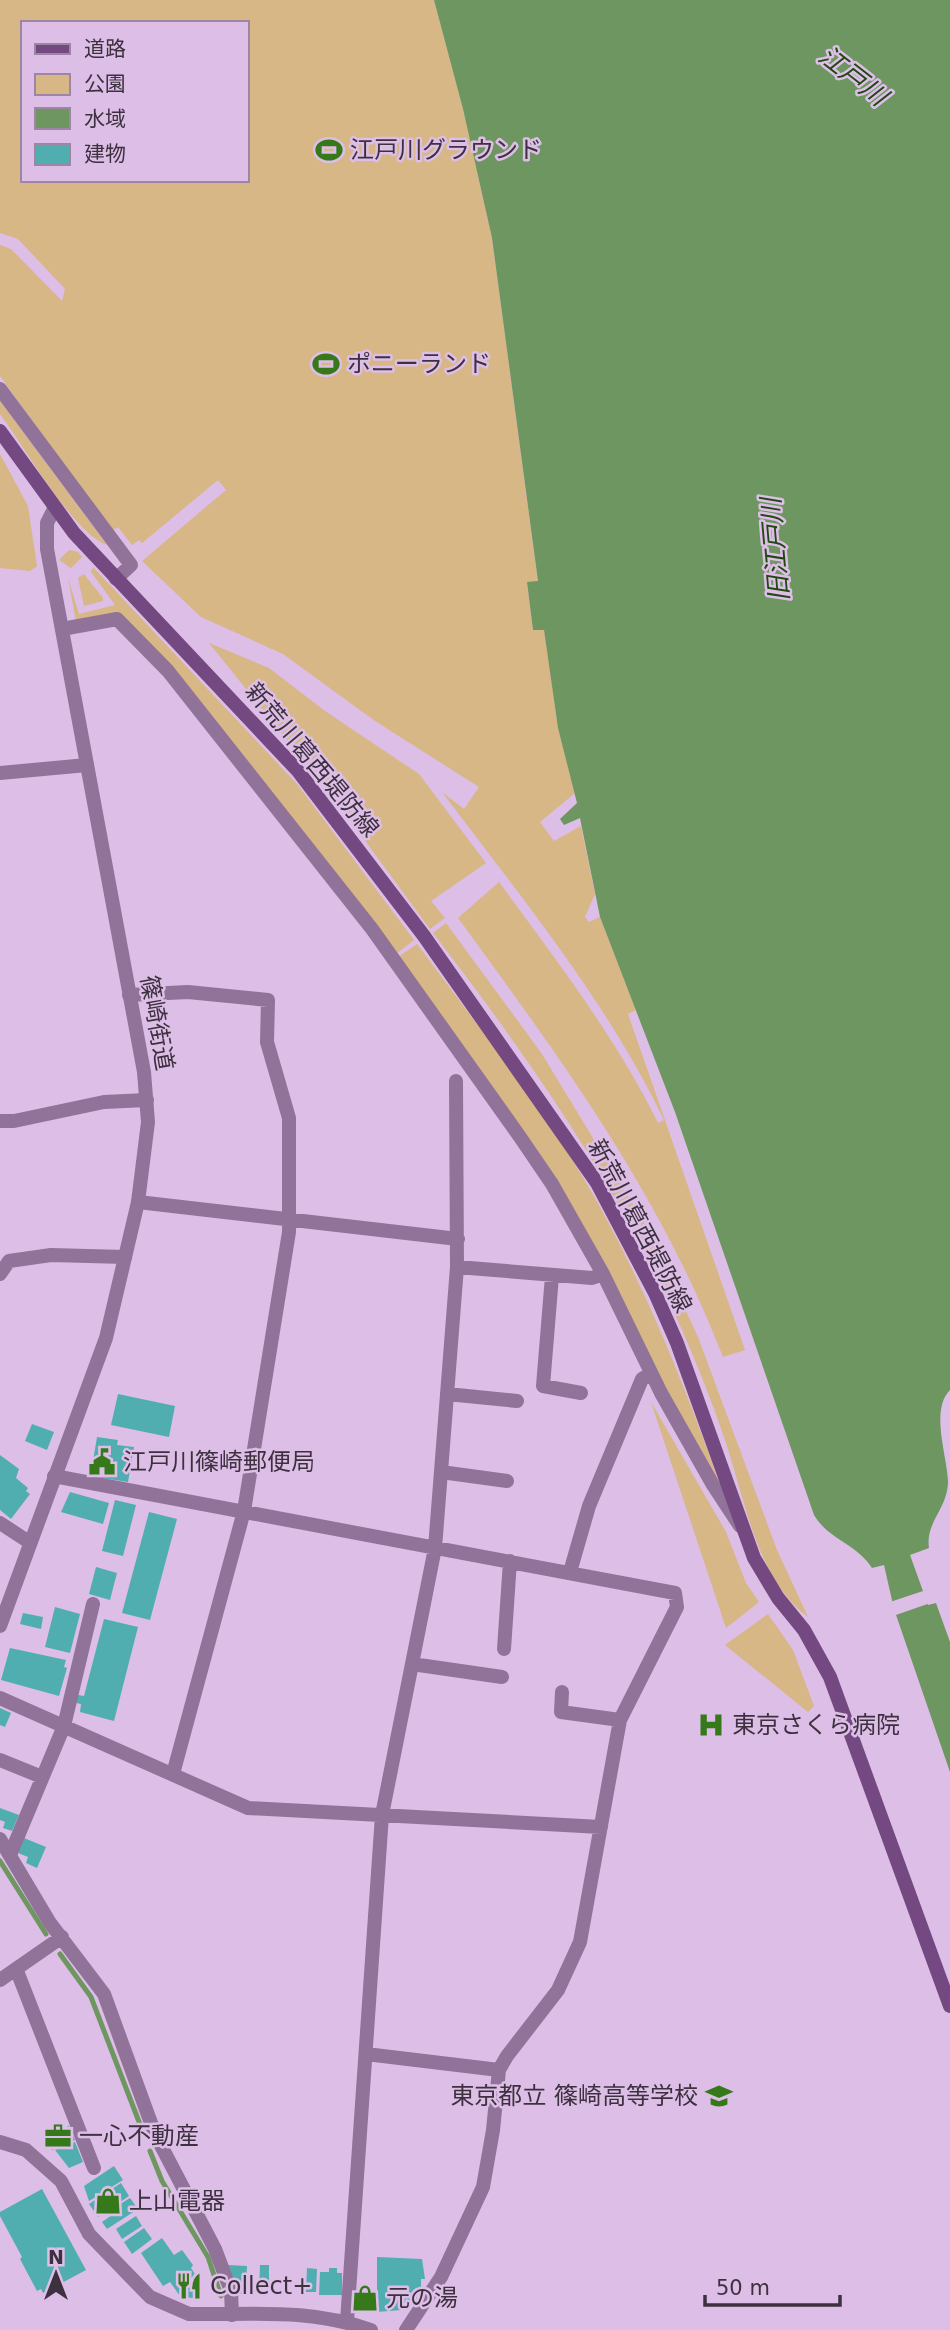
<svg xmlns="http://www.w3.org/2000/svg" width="950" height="2330" font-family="'DejaVu Sans','Noto Sans JP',sans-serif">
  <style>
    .green { fill: #d6b785; fill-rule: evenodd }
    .water { fill: #6d9661 }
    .pier { fill: #ddbee6 }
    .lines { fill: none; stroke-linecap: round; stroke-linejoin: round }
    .stream { stroke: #6d9661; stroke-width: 5 }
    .building { fill: #50aeb1 }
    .minor { stroke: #91739a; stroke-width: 14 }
    .tertiary { stroke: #91739a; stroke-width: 14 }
    .secondary { stroke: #744881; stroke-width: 14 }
    .labels { text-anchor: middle; stroke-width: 5; stroke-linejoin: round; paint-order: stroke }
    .poi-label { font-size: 24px; fill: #3d3140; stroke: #ddbee6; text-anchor: start }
    .street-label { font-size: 24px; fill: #3d3140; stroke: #ddbee6 }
    .water-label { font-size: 26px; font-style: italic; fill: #204811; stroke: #ddbee6 }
  </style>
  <rect width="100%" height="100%" fill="#ddbee6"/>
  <path class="green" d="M0 0H434L463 109 492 238 538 582 527 583 533 630 544 629 558 728 575 793 540 822 554 841 581 826 595 894 585 917 589 922 600 917 636 1010 628 1014 745 1350 723 1357C659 1192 561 1059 458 918L499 882C556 960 615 1036 658 1123L664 1120C607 1001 521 897 442 792L464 809 479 787 375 721 283 654 201 617 142 561 226 490 218 480 142 543 139 540 132 545 118 527 112 531 0 376V245L11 249 62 301 65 289 18 239 0 233ZM23 23H247V180H23Z
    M0 401 107 545C73 533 24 446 0 414Z
    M0 454 28 506 37 566 30 571 0 568Z
    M69 550 78 552 82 557 71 568 59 560Z
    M93 567 297 784 414 940 396 954 242 754 119 613 76 621 68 578 79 614 115 605 91 572Z
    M84 574 103 598V601L84 606 78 578Z
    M209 643 269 668 325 711 419 774 486 863 431 901 445 918 430 929 330 793Z
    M446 923 542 1054 645 1224 698 1337 777 1550 808 1617C757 1579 745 1500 726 1443 661 1249 557 1094 433 933Z
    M417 944C477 1025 540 1104 591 1191 644 1284 683 1381 719 1482L662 1386 626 1308 398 957Z
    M651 1402 726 1532 746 1583 759 1602 726 1628Z
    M768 1614 793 1650 814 1706 808 1712 725 1645Z"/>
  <path class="water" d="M434 0H950V1390C930 1410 947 1455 948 1481 948 1509 925 1522 929 1548L910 1555 928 1605 936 1603 950 1642V1772L894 1609 884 1565 872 1568C856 1543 830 1541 814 1515L675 1112 600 917 580 818 564 825 560 819 577 803 558 728 544 630H533L527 582 538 581 492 238 463 109Z"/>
  <path class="pier" d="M926 1590 930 1601 939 1600 893 1616 890 1602Z"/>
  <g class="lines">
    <path class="stream" d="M0 1861 46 1934
      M60 1954 91 1997 141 2127
      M150 2151 162 2181 208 2257 221 2296"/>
  </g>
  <path class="building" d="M118 1394 175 1406 169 1437 111 1425Z
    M32 1424 54 1432 47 1450 25 1441Z
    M97 1437 118 1440 117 1445 134 1447 128 1482 96 1477 97 1474 91 1473Z
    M0 1455 19 1469 16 1478 28 1488 26 1491 30 1494 11 1519 0 1510Z
    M70 1492 109 1503 103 1524 61 1512Z
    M115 1500 136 1505 123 1556 102 1551Z
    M149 1512 177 1519 150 1620 122 1613Z
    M96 1567 117 1573 110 1600 89 1594Z
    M55 1607 80 1614 70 1653 45 1647Z
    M23 1613 43 1617 41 1629 20 1624Z
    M104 1619 138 1627 114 1721 80 1712 81 1704 71 1702 73 1694 84 1696Z
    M10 1648 66 1660 64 1667 67 1668 59 1696 1 1680Z
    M0 1708 11 1713 5 1727 0 1725Z
    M0 1808 19 1815 12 1831 3 1828 5 1822 0 1820Z
    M24 1838 46 1847 37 1868 26 1863 28 1857 18 1853Z
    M69 2126 75 2140 52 2150 50 2145 47 2146 43 2137Z
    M75 2142 83 2162 69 2168 55 2150Z
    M114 2166 123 2180 89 2201 84 2186Z
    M121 2183 129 2196 98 2217 89 2204Z
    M42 2189 86 2270 43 2293 41 2289 37 2291 20 2259 22 2257 0 2216V2212Z
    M130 2198 138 2209 107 2229 102 2222 112 2215 109 2211Z
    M136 2216 142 2226 122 2239 116 2229Z
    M144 2228 152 2239 132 2254 124 2242Z
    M162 2238 174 2255 182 2250 193 2265 191 2268 202 2285V2296L198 2299 180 2296 170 2282 163 2286 141 2253Z
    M377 2257 422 2259 425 2279H421V2289H417V2301L401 2303V2310L377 2312Z
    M228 2265 247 2266 246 2294H240Z
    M260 2265H269V2294H259Z
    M307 2268 317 2269 316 2292H306Z
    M329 2268H337V2273H342V2295H319L320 2272H329Z
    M372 2290 373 2305H361V2291Z"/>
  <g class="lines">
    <path class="minor" d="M0 389 131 565 116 579
      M62 629 117 619 168 671 372 929 520 1137 552 1184 603 1274 661 1393 713 1485 740 1526
      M0 773 87 765
      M129 995 188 992 268 1000 267 1042 289 1118V1232L244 1511 173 1774
      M0 1121H14L104 1102 147 1100
      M138 1202 458 1239
      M457 1267 592 1278 603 1274
      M0 1274 9 1261 51 1255 125 1257
      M552 1276 543 1386 581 1393
      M447 1394 517 1401
      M441 1472 507 1481
      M54 1476 675 1593 677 1607 620 1720 580 1942 558 1990 507 2056 499 2070 493 2130 483 2187 441 2277 406 2330
      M0 1523 29 1542
      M570 1572 589 1506 642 1379 650 1374
      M504 1649 510 1561
      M412 1664 502 1677
      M562 1692 561 1712 620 1720
      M0 1698 248 1808 601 1827
      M0 1760 42 1777
      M0 1839 50 1923 104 1994 155 2134 215 2249 231 2291 232 2315
      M10 1855 64 1726 93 1604
      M17 1971 94 2168
      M0 1980 62 1937
      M366 2054 499 2070
      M347 2321 382 1815 435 1548 457 1267 456 1081"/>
    <path class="tertiary" d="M0 1626 106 1338 138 1202 148 1122 144 1072 47 549V523L54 509
      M0 2142 26 2150 61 2181 89 2234 150 2297 189 2314C255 2315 308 2308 371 2330"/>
    <path class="secondary" d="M0 431 74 533 298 771 424 936 597 1183 655 1293 677 1343 754 1558 778 1598 804 1630 830 1677 950 2006"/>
  </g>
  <defs>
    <g id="stadium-bare" transform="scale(2.1)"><path d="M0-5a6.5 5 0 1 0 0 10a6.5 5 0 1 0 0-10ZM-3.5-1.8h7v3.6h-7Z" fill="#35791b" stroke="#ddbee6" stroke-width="2.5" paint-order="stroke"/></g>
    <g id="civic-bare" transform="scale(2.1)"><path d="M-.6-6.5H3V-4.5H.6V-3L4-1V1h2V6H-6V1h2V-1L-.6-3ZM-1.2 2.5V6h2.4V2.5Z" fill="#35791b" stroke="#ddbee6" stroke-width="2.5" paint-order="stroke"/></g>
    <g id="hospital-bare" transform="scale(2.1)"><path d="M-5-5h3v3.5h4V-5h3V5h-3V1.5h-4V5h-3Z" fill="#35791b" stroke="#ddbee6" stroke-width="2.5" paint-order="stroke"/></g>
    <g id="school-bare" transform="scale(2.1)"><path d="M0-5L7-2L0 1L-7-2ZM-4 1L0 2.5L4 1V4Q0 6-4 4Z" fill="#35791b" stroke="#ddbee6" stroke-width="2.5" paint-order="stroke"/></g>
    <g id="office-bare" transform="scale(2.1)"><path d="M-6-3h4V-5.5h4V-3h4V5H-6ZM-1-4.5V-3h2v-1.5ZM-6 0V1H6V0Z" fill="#35791b" stroke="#ddbee6" stroke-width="2.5" paint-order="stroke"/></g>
    <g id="shop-bare" transform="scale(2.1)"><path d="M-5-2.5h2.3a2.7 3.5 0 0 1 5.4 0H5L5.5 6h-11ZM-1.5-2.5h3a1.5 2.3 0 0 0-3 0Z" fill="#35791b" stroke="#ddbee6" stroke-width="2.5" paint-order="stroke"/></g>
    <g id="restaurant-bare" transform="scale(2.1)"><path d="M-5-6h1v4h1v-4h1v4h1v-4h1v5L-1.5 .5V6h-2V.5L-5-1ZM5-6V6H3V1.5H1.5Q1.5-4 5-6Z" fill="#35791b" stroke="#ddbee6" stroke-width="2.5" paint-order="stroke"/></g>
  </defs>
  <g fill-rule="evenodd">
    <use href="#stadium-bare" x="329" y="150"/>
    <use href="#stadium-bare" x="326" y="364"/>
    <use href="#civic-bare" x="102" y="1462"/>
    <use href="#hospital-bare" x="711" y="1725"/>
    <use href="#school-bare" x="719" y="2096"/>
    <use href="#office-bare" x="58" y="2136"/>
    <use href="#shop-bare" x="108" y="2201"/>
    <use href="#restaurant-bare" x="189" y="2286"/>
    <use href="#shop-bare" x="365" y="2298"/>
  </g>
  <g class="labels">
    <g class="poi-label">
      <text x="350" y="158">江戸川グラウンド</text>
      <text x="347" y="372">ポニーランド</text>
      <text x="123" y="1470">江戸川篠崎郵便局</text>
      <text x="732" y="1733">東京さくら病院</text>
      <text x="698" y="2104" text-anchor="end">東京都立 篠崎高等学校</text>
      <text x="79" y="2144">一心不動産</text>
      <text x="129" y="2209">上山電器</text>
      <text x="210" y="2294">Collect+</text>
      <text x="386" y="2306">元の湯</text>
    </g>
    <g class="street-label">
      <text transform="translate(312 760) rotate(50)" y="8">新荒川葛西堤防線</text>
      <text transform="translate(157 1023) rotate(80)" y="8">篠崎街道</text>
      <text transform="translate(640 1226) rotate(62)" y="8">新荒川葛西堤防線</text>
    </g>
    <g class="water-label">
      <text transform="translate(853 76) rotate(38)" y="9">江戸川</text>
      <text transform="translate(775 550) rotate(-95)" y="9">旧江戸川</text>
    </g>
  </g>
  <rect x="21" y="21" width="228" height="161" fill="#ddbee6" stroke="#9d86a4" stroke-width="2"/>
  <rect x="35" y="44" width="35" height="10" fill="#744881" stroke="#9d86a4" stroke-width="2"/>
  <text x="84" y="56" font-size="21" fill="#3d3140">道路</text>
  <rect x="35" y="74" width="35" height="21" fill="#d6b785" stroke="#9d86a4" stroke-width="2"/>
  <text x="84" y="91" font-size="21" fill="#3d3140">公園</text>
  <rect x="35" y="108" width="35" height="21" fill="#6d9661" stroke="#9d86a4" stroke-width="2"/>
  <text x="84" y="126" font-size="21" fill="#3d3140">水域</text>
  <rect x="35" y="144" width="35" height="21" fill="#50aeb1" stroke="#9d86a4" stroke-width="2"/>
  <text x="84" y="161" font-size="21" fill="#3d3140">建物</text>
  <g transform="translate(56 2274)" stroke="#ddbee6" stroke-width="5" paint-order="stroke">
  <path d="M0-5L12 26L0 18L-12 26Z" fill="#3d3140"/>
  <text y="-10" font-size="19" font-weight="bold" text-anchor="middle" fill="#3d3140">N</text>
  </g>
  <path d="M705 2295v10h135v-10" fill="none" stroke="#3d3140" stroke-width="3.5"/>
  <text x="716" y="2295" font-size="21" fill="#3d3140" stroke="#ddbee6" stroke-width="5" paint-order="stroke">50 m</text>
</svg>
